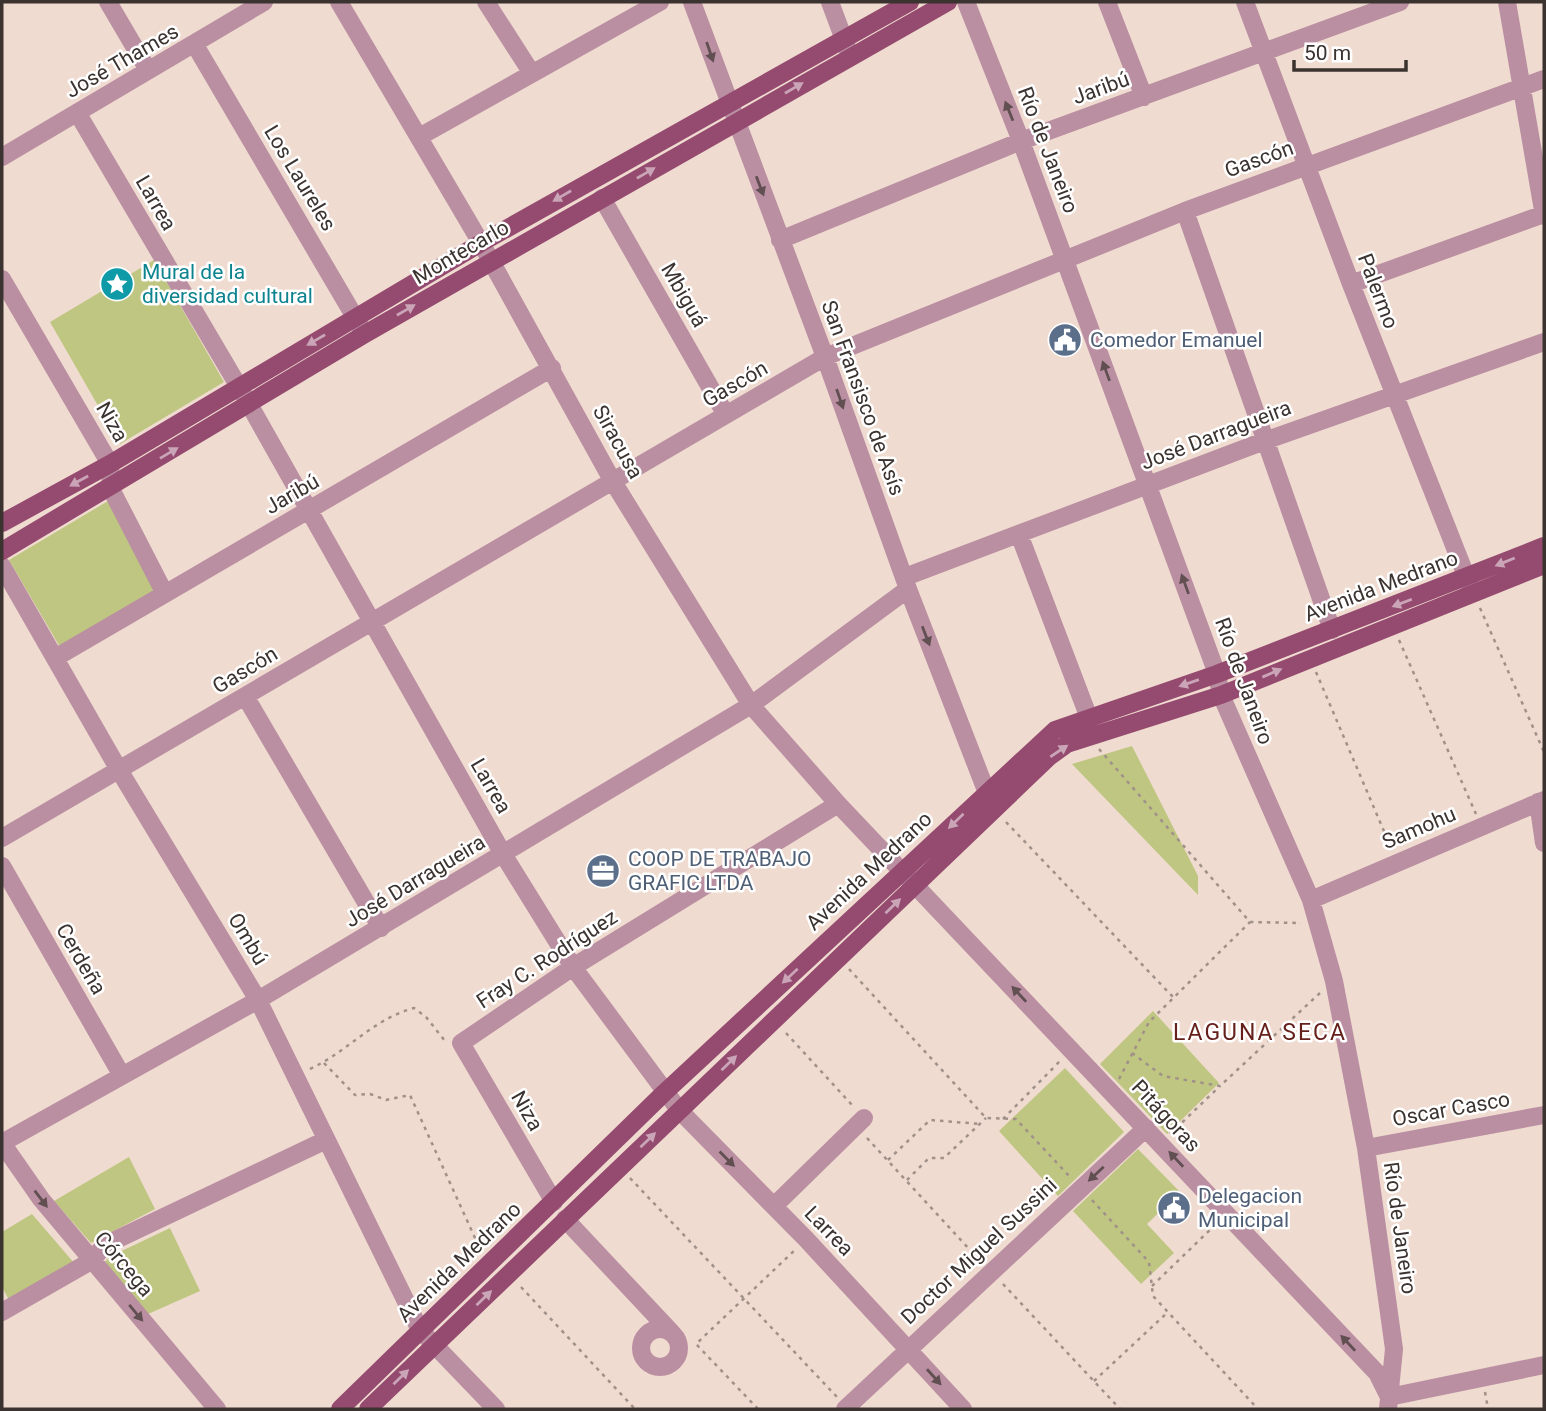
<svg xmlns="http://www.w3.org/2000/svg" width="1546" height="1411" font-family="Roboto,sans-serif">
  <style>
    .green { fill: #bfc681 }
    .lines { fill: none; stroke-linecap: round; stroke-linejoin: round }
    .path { stroke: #a09189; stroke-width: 2.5; stroke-dasharray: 3.5 5; stroke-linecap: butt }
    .minor { stroke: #ba8fa2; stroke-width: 18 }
    .major { stroke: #954a6f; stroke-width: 18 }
    .oneway { fill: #614f52 }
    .oneway2 { fill: #caa4b7 }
    .labels { text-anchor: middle; stroke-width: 5; stroke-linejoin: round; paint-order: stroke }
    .street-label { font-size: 21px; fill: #3b332f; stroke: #fff }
    .culture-label { font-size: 21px; fill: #0d838f; stroke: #fff; text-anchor: start }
    .service-label { font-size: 21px; fill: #4e5e75; stroke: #fff; text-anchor: start }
    .neighbourhood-label { font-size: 23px; letter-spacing: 2px; fill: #65201c; stroke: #fff }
  </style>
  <rect width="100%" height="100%" fill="#f0dbd0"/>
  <path class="green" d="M154 260 224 382 120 444 50 322Z
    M108 501 158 593 60 647 9 560Z
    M1132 746 1198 876V895L1072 764Z
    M1153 1011 1219 1083 1167 1134 1100 1064Z
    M1065 1068 1124 1132 1058 1196 999 1131Z
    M1138 1149 1180 1192 1147 1224 1174 1253 1141 1284 1073 1211Z
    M129 1157 155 1209 91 1243 54 1201Z
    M32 1214 75 1264 9 1300 2 1287V1232Z
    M170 1228 200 1291 148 1314 105 1262 109 1257Z"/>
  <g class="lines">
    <path class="path" d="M1480 608 1544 752
      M1399 640 1476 814
      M1316 672 1392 850
      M1099 749 1250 922 1301 923
      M1006 822 1173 997
      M849 969 986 1118 1016 1119 1070 1177
      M786 1033 852 1105
      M1132 1053 1163 1076 1220 1086 1321 992
      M324 1063 355 1095 370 1094 386 1100 410 1095 480 1249
      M310 1069C347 1052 373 1019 414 1008L426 1017 445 1041
      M1119 1079 1149 1022 1250 922
      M1003 1119 1060 1061
      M1170 1134 1220 1086
      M867 1138 981 1262
      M888 1160 930 1120 980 1124
      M630 1178 837 1397
      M907 1180 929 1158H944L986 1118
      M1092 1200 1149 1262 1153 1296 1258 1409
      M1003 1284 1120 1409
      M1152 1286 1215 1225
      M521 1287 635 1409
      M1094 1381 1168 1312
      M1485 1392 1488 1409
      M758 1409 696 1344 796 1249"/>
    <path class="minor" d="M108 2 148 70
      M339 2 481 243 612 480 751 705 838 804 1377 1373 1389 1397
      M486 2 531 72
      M692 2 825 357 908 589 992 806
      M830 2 849 53
      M966 2 1021 141 1217 674 1221 695 1311 900 1334 981 1366 1148 1394 1349 1388 1409
      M1107 2 1144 97
      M1245 2 1351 284 1472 591
      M1507 2 1544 216
      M195 45 363 331
      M78 114 249 404 503 854 573 967 679 1110 806 1239 963 1409
      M419 137 660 2
      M2 157 264 2
      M602 198 726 415
      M1185 211 1332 630
      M780 240 1021 141 1400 2
      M2 279 110 464 111 489 165 594
      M1351 284 1544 214
      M1019 534 1089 718
      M2 566 119 770 258 1000 420 1330 496 1409
      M905 577 1267 440 1544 342
      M55 658 552 368
      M245 696 381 928
      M1538 802 1544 843
      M2 838 825 357 1185 211 1544 79
      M2 866 121 1074
      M1311 900 1544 800
      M2 1143 258 1000 751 705 908 589
      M2 1143 41 1199 217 1409
      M1366 1148 1544 1115
      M554 1202 461 1043 573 967 838 804
      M774 1206 864 1118
      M565 1219 672 1333
      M2 1312 91 1261 105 1245 326 1140
      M641 1348a19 19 0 1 1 38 0a19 19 0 1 1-38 0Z
      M1389 1397 1544 1365
      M845 1409 1146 1128"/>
    <path class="major" d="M2 523 110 464 481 243 910 2
      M2 551 365 334 948 2
      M340 1409 664 1093 1055 730 1217 674 1544 546
      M368 1409 1049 757 1067 744 1221 695 1544 565"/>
  </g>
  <defs><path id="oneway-solid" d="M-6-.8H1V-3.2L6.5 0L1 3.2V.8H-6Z" transform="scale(1.75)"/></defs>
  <g class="oneway">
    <use href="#oneway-solid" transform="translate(710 52) rotate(71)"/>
    <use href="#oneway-solid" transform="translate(1009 111) rotate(-112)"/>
    <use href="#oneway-solid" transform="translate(760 186) rotate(69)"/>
    <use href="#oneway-solid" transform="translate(1106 371) rotate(-110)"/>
    <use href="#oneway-solid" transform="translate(840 399) rotate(71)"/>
    <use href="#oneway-solid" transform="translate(1185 584) rotate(-110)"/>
    <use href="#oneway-solid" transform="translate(926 636) rotate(69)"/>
    <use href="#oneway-solid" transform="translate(1019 994) rotate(-133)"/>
    <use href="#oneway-solid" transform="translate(727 1159) rotate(45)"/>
    <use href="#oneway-solid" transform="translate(1176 1159) rotate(-133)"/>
    <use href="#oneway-solid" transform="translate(1096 1174) rotate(137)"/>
    <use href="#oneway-solid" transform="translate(41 1199) rotate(53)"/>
    <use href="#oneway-solid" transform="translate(136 1313) rotate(50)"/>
    <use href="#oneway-solid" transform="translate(1348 1343) rotate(-133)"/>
    <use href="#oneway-solid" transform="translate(934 1377) rotate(48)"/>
  </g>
  <g class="oneway2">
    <use href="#oneway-solid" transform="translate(794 88) rotate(-30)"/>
    <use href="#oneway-solid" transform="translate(646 173) rotate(-30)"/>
    <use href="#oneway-solid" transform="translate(562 196) rotate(150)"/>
    <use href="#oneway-solid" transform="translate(406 310) rotate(-30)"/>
    <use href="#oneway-solid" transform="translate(316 340) rotate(150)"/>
    <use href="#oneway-solid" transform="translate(169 453) rotate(-31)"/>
    <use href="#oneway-solid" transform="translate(79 481) rotate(151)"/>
    <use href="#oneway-solid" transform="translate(1505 562) rotate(158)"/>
    <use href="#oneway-solid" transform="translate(1402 603) rotate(159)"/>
    <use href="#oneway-solid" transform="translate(1272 673) rotate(-23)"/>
    <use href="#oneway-solid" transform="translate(1189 683) rotate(161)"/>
    <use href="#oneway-solid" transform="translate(1059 751) rotate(-34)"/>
    <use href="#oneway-solid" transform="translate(956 821) rotate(136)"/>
    <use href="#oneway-solid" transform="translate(893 906) rotate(-44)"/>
    <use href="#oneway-solid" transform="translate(790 976) rotate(137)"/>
    <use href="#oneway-solid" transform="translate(729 1063) rotate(-44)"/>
    <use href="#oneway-solid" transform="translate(648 1140) rotate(-44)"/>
    <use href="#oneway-solid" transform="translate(484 1298) rotate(-44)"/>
    <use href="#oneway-solid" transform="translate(401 1377) rotate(-44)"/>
  </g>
  <defs>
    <g id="sight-disc" transform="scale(1.75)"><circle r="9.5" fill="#0f9aa8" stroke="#fff"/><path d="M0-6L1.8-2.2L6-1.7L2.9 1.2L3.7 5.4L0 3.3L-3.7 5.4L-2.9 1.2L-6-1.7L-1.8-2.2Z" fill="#fff"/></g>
    <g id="civic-disc" transform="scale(1.75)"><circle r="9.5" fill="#5c6f8a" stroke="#fff"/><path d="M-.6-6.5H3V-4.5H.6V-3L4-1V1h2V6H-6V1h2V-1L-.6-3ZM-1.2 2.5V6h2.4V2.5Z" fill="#fff"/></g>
    <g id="office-disc" transform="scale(1.75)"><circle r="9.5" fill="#5c6f8a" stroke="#fff"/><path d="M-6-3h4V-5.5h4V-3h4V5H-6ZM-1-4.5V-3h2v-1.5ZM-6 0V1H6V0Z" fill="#fff"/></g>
  </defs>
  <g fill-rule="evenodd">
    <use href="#sight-disc" x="117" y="284"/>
    <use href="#civic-disc" x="1065" y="340"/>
    <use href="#office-disc" x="603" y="871"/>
    <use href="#civic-disc" x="1174" y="1208"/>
  </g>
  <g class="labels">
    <g class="street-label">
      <text transform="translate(122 61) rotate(-30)" y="7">José Thames</text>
      <text transform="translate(1101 88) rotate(-20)" y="7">Jaribú</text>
      <text transform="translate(1048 150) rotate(69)" y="7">Río de Janeiro</text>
      <text transform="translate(1259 159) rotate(-20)" y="7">Gascón</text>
      <text transform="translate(300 178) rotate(59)" y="7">Los Laureles</text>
      <text transform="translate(156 203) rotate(60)" y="7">Larrea</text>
      <text transform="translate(461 252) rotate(-30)" y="7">Montecarlo</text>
      <text transform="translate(1378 291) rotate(69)" y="7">Palermo</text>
      <text transform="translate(684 295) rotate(60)" y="7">Mbiguá</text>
      <text transform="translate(735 384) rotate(-30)" y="7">Gascón</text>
      <text transform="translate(863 398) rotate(70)" y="7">San Fransisco de Asís</text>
      <text transform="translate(112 422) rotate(60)" y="7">Niza</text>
      <text transform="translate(1216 435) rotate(-21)" y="7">José Darragueira</text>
      <text transform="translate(618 442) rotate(61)" y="7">Siracusa</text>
      <text transform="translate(292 494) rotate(-30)" y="7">Jaribú</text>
      <text transform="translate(1381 586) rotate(-21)" y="7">Avenida Medrano</text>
      <text transform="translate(245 670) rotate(-31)" y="7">Gascón</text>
      <text transform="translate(1244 681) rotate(70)" y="7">Río de Janeiro</text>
      <text transform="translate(491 786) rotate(60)" y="7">Larrea</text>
      <text transform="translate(1419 828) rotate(-23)" y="7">Samohu</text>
      <text transform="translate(869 871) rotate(-43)" y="7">Avenida Medrano</text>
      <text transform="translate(415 881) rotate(-31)" y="7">José Darragueira</text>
      <text transform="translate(248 939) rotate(59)" y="7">Ombú</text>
      <text transform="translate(81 959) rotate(60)" y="7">Cerdeña</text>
      <text transform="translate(547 959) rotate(-33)" y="7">Fray C. Rodríguez</text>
      <text transform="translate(1451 1109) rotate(-10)" y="7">Oscar Casco</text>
      <text transform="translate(527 1111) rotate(60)" y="7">Niza</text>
      <text transform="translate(1166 1116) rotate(47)" y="7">Pitágoras</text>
      <text transform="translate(1400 1228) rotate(82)" y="7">Río de Janeiro</text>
      <text transform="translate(829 1231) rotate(46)" y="7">Larrea</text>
      <text transform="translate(979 1251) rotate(-43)" y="7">Doctor Miguel Sussini</text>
      <text transform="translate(459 1262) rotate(-44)" y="7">Avenida Medrano</text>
      <text transform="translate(124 1264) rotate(50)" y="7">Córcega</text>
    </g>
    <g class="culture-label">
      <text x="142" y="279">Mural de la<tspan x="142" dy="24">diversidad cultural</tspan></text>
    </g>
    <g class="service-label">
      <text x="1090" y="347">Comedor Emanuel</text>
      <text x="628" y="866">COOP DE TRABAJO<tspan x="628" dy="24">GRAFIC LTDA</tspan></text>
      <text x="1198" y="1203">Delegacion<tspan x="1198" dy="24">Municipal</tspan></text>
    </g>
    <g class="neighbourhood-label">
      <text x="1260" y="1040">LAGUNA SECA</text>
    </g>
  </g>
  <rect width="1546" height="1411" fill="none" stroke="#3b332f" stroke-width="7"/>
  <path d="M1294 60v10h112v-10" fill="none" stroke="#3b332f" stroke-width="3.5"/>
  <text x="1304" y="60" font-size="21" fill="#3b332f" stroke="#ffffff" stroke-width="5" paint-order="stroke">50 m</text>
</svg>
